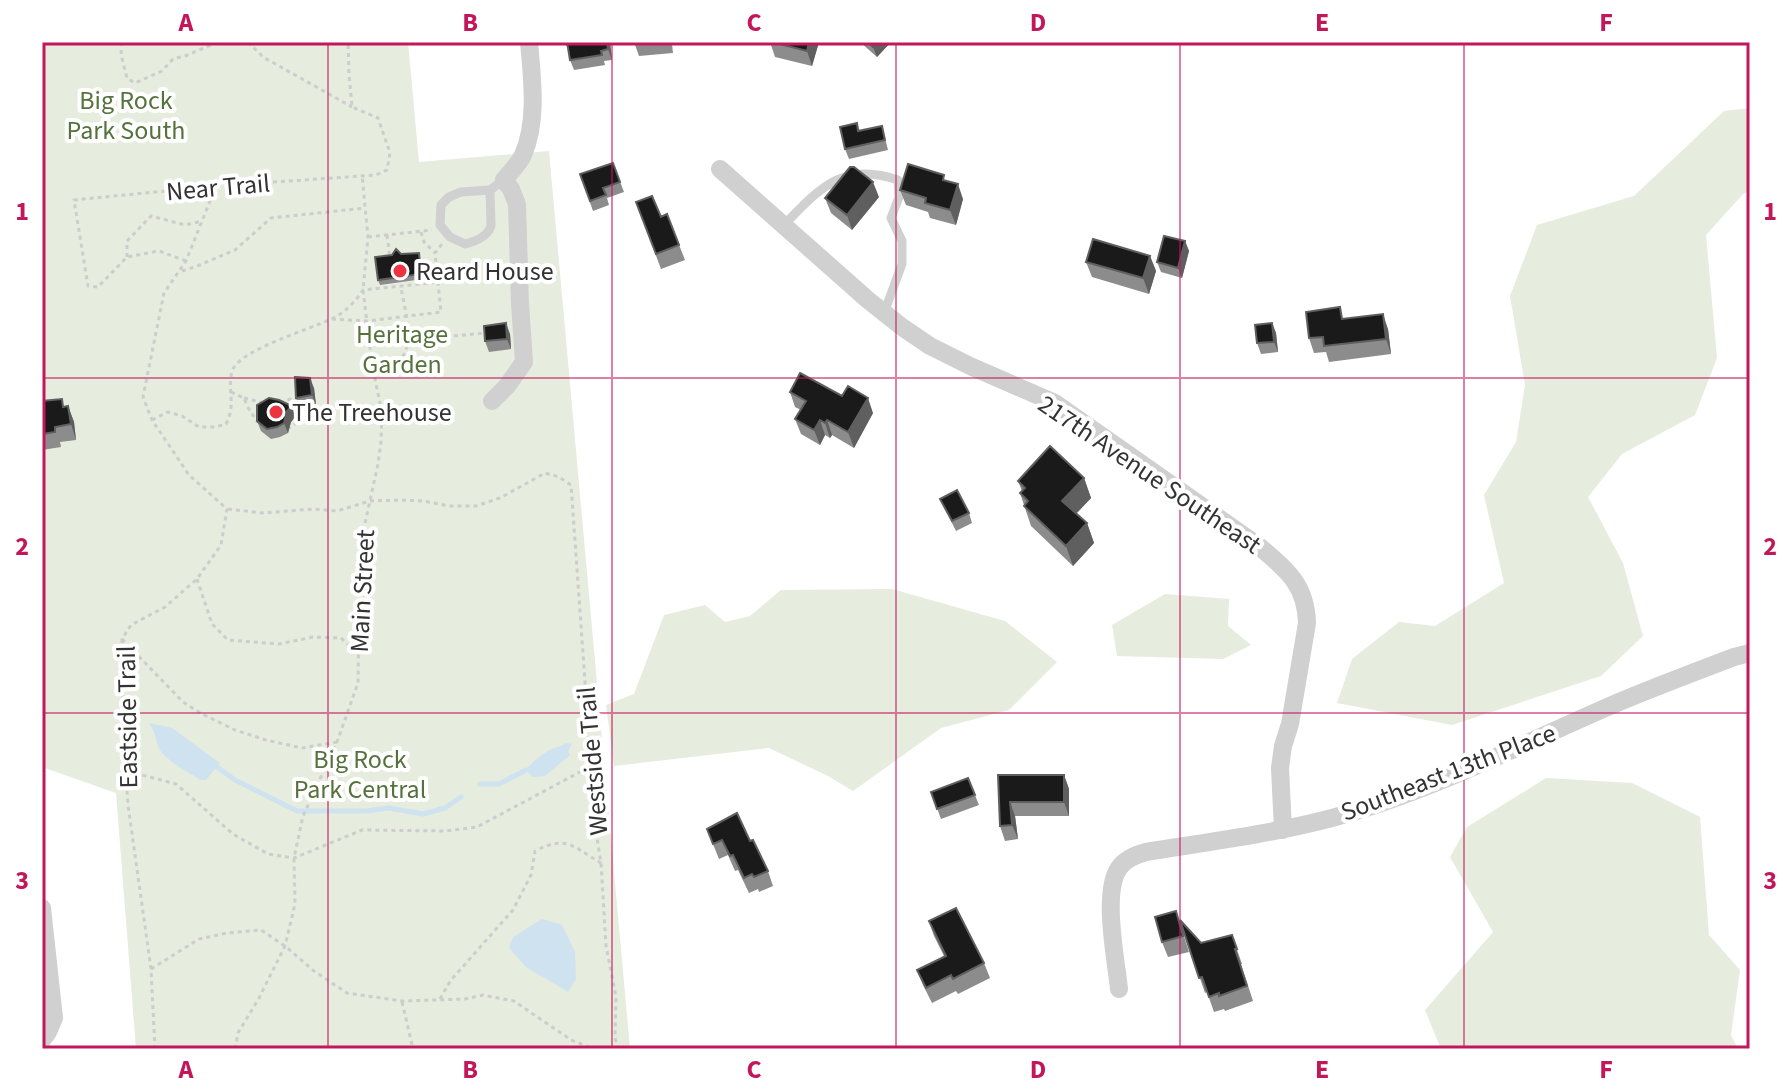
<svg xmlns="http://www.w3.org/2000/svg" width="1792" height="1091" font-family="'Source Sans 3',sans-serif">
  <style>
    .green { fill: #e6ecde }
    .water { fill: #cee2ef }
    .lines { fill: none; stroke-linecap: round; stroke-linejoin: round }
    .stream { stroke: #cee2ef; stroke-width: 5 }
    .path { stroke: #cdcdcd; stroke-width: 3; stroke-dasharray: 4 4; stroke-linecap: butt }
    .service { stroke: #d0d0d0; stroke-width: 9 }
    .minor { stroke: #d0d0d0; stroke-width: 18 }
    .wall { fill: #8c8c8c }
    .shaded-wall { fill: #5f5f5f }
    .building { fill: #1a1a1a; stroke: #5f5f5f; stroke-width: 2 }
    .grid { fill: none; stroke: #c2185b; stroke-width: 2; stroke-opacity: 0.55 }
    .poi-dot { fill: #ec333f; stroke: #fff; stroke-width: 3 }
    .labels { text-anchor: middle; stroke-width: 8; stroke-linejoin: round; paint-order: stroke }
    .park-label { font-size: 26px; fill: #55723d; stroke: #fff }
    .street-label { font-size: 26px; fill: #333; stroke: #fff }
    .poi-label { font-size: 26px; fill: #333; stroke: #fff; text-anchor: start }
    .neatline { fill: none; stroke: #c2185b; stroke-width: 3 }
    .grid-label { font-size: 26px; text-anchor: middle; font-weight: bold; fill: #c2185b }
  </style>
  <rect width="100%" height="100%" fill="#fff"/>
  <path class="green" d="M42 42H408L419 162 549 151 630 1049H136L116 793 42 767Z
    M1750 108V191L1743 194 1706 235 1717 358 1695 415 1622 454 1588 497 1623 563 1643 636 1601 676 1452 725 1337 703 1352 659 1399 622 1435 626 1504 583 1484 495 1516 442 1525 385 1510 296 1537 225 1634 196 1724 111Z
    M892 589 1005 621 1057 662 1009 710 941 728 853 791 828 776 769 748 614 766 606 705 634 694 664 615 705 605 725 622 750 616 781 590Z
    M1165 594 1229 599 1228 626 1251 645 1223 659 1117 656 1112 625Z
    M1546 778 1632 783 1700 817 1709 935 1740 970 1731 1035 1738 1049H1441L1425 1010 1493 932 1450 857 1467 827Z"/>
  <path class="water" d="M149 723 172 728 220 763 206 780H200C189 772 164 760 159 748 155 738 156 733 149 723Z
    M566 743 572 744 568 751 570 755 545 776 533 777 526 770C532 762 544 752 554 748 558 747 562 746 566 743Z
    M542 919 562 925 575 952 576 979 568 992 526 967 509 948 513 937Z"/>
  <g class="lines">
    <path class="stream" d="M217 767 235 780 297 811H366L389 808 423 814 445 808 461 797
      M480 784H499L526 770"/>
    <path class="path" d="M122 42C119 53 124 66 127 78L135 83 162 71 173 59 185 56 218 42
      M248 42 263 57 352 107
      M421 232 424 242 435 253
      M387 235 390 259
      M368 237 432 230
      M127 257V241L151 216 185 225 202 221
      M186 261 159 251 127 257 98 287 88 286 74 200 216 186 376 175 387 170 390 153 378 118 352 107 349 74 348 42
      M182 271 195 267 235 250 271 218 365 208
      M332 319 367 321 441 312 435 253 442 244
      M430 338 486 333
      M374 369C424 366 406 319 401 287
      M231 392 244 398 247 406 258 423
      M244 398 264 403
      M280 403 290 399 296 403 301 410 298 422 287 429
      M152 420 168 412 182 416 199 427H215L226 424C229 418 231 412 231 406 232 394 228 381 233 369 244 348 309 330 331 319 345 313 355 302 363 290L439 282
      M228 509 262 513 314 509 337 511 370 501 400 500 423 501 450 506H476L500 498 545 473 559 477 571 485 591 766 592 807 601 863 606 946 616 997 615 1038 618 1049
      M197 579 212 624 228 640 279 644 313 637 341 638 358 655
      M122 639 183 702 200 713 235 730 266 740 302 748 337 742
      M127 771 176 784 233 834 268 854 294 858 362 830 446 831 477 827 591 766
      M151 969 199 939 227 933 261 930 285 946 314 971 347 993 402 1001 465 999 483 995 514 1001 571 1040 589 1047 601 1049
      M440 999 451 980 513 910 531 875 535 851C567 835 572 846 601 863
      M402 1002 413 1049
      M155 1049 151 969 128 805 123 736 122 639 131 625 165 607 197 579 221 545 227 509 189 475 152 420 143 397 164 293 186 261 216 186
      M235 1049 238 1033 259 998 285 946 295 904 294 858 303 816 337 742 358 683 360 546 378 464 381 442 382 413 372 364 363 290 368 237 362 175"/>
    <path class="service" d="M490 190 491 226C487 237 476 241 465 244L450 237 440 225 441 205 449 197 461 192 490 190 504 180
      M784 225C820 188 843 161 898 180L899 197 891 218 902 241V264L884 313"/>
    <path class="minor" d="M720 169 868 300 902 327 930 346 970 366 1055 403 1260 547C1287 570 1306 585 1307 623L1290 724 1283 746 1280 768 1283 830
      M492 401 507 386 524 362 520 304 517 204 511 189 504 180C510 172 519 164 523 155 538 121 532 77 529 42
      M42 908 54 1018 48 1032 42 1040
      M1119 989C1116 959 1102 892 1119 868 1125 859 1135 855 1146 852 1208 842 1271 834 1332 818 1426 793 1514 748 1603 709 1646 690 1690 674 1734 657L1750 653"/>
  </g>
  <path class="wall" d="M564 42H610L612 60 604 61 605 65 574 70 570 60 568 48Z
    M634 42H681V43L672 44 673 53 639 56Z
    M770 42H819L812 66 775 57Z
    M860 42H891L877 57Z
    M857 123 860 131 882 126 888 150 849 159 845 149Z
    M613 163 624 192 607 198 609 205 593 211 580 174Z
    M946 181 963 199 956 225 930 218 928 212 906 205 900 190Z
    M879 197 852 230 831 213 825 198Z
    M636 202 661 217 667 214 685 260 661 269Z
    M1185 241 1189 251 1182 278 1161 272 1157 262Z
    M401 254 420 258 423 279 380 285 378 280 392 255Z
    M1150 256 1156 271 1149 294 1092 277 1086 262Z
    M1344 319 1388 329 1391 354 1329 362 1326 352 1314 353 1309 338Z
    M1272 323 1276 333 1278 352 1261 354 1257 343Z
    M510 334 511 349 489 352 485 341Z
    M314 388 316 405 299 408 296 398Z
    M790 392 842 396 873 413 854 448 832 435 830 438 825 435 820 445 801 434 795 419 801 410 795 407Z
    M42 401 65 407 68 406 74 422 76 440 60 442 61 447 42 450Z
    M295 417 291 422 288 433 280 437 271 439 261 431 257 421Z
    M1084 478 1091 498 1076 514 1087 523 1094 543 1073 566 1031 526 1020 493 1022 491 1018 481Z
    M940 499 969 513 972 523 956 531Z
    M998 775H1064L1069 789V816H1015L1018 839 1005 841 1000 826Z
    M968 778 979 805 941 819 931 792Z
    M707 829 750 841 768 871 773 886 759 892 758 889 749 893 738 870 735 871 728 855 719 859Z
    M1176 911 1189 952 1168 957 1162 942Z
    M1180 920 1201 943 1232 935 1242 964H1241L1253 1001 1225 1011 1224 1009 1214 1012 1207 992 1205 993Z
    M929 921 984 963 990 978 958 994 956 991 932 1003 923 985 917 970 944 956 934 936Z"/>
  <path class="shaded-wall" d="M607 42H610L612 60 608 49Z
    M809 42H819L812 66 807 51Z
    M878 42H891L877 57 873 47Z
    M873 182 879 197 852 230 847 215Z
    M958 184 963 199 956 225 950 210Z
    M1185 241 1189 251 1182 278 1178 268Z
    M1150 256 1156 271 1149 294 1143 278Z
    M1383 314 1388 329 1391 354 1386 339Z
    M506 323 510 334 511 349 507 339Z
    M1272 323 1276 333 1278 352 1274 342Z
    M310 378 314 388 316 405 312 395Z
    M868 398 873 413 854 448 848 432Z
    M68 406 74 422 76 440 71 424Z
    M292 406 295 417 291 422 288 433 284 423 287 411Z
    M820 420 825 435 820 445 814 430Z
    M827 420 832 435 830 438 825 423Z
    M1084 478 1091 498 1069 521 1062 501Z
    M1087 523 1094 543 1073 566 1066 546Z
    M1064 775 1069 789V816L1064 802Z
    M1010 802 1015 816 1018 839 1012 825Z"/>
  <path class="building" d="M567 42H607L608 49 601 51 602 55 570 60Z
    M772 42H809L807 51Z
    M868 42H878L873 47Z
    M857 123 858 131 882 126 885 140 845 149 840 127Z
    M613 163 620 182 603 188 606 195 590 201 580 174Z
    M908 164 944 175 943 180 958 184 950 210 925 203 926 198 900 190Z
    M850 167H854L873 182 847 215 825 198Z
    M652 196 661 217 667 214 679 245 656 254 636 202Z
    M1164 236 1185 241 1178 268 1157 262Z
    M1093 239 1150 256 1143 278 1086 262Z
    M396 249 401 254 419 253 421 274 378 280 375 257 392 255Z
    M1340 307 1342 319 1383 314 1386 339 1324 346 1323 337 1309 338 1306 312Z
    M506 323 507 339 485 341 484 326Z
    M1272 323 1274 342 1257 343 1255 325Z
    M800 373 842 396 848 386 868 398 848 432 827 420 825 423 820 420 814 430 795 419 806 401 790 392Z
    M295 377 310 378 312 395 296 398Z
    M269 398 279 400 292 406 287 411 284 423 277 427 267 429 257 421V405Z
    M62 399 63 407 68 406 71 424 55 427V432L42 434V401Z
    M1050 446 1084 478 1062 501 1087 523 1066 546 1024 506 1028 501 1020 493 1025 488 1018 481Z
    M957 490 969 513 952 521 940 499Z
    M998 775H1064V802H1010L1012 825 1000 826Z
    M968 778 975 795 937 809 931 792Z
    M737 813 750 841 753 840 768 871 754 877 752 874 744 878 733 855 730 856 722 840 713 844 707 829Z
    M956 908 984 963 953 979 951 975 926 988 917 970 946 956 929 921Z
    M1176 911 1183 936 1162 942 1155 917Z
    M1180 920 1201 943 1232 935 1237 949H1235L1247 986 1219 996V993L1209 997 1202 977 1199 978Z"/>
  <path class="grid" d="M328 42V1049M612 42V1049M896 42V1049M1180 42V1049M1464 42V1049M42 378H1750M42 713H1750"/>
  <g class="poi-dot">
    <circle cx="400" cy="271" r="8"/>
    <circle cx="276" cy="412" r="8"/>
  </g>
  <g class="labels">
    <g class="park-label">
      <text x="126" y="109">Big Rock<tspan x="126" dy="30">Park South</tspan></text>
      <text x="402" y="343">Heritage<tspan x="402" dy="30">Garden</tspan></text>
      <text x="360" y="768">Big Rock<tspan x="360" dy="30">Park Central</tspan></text>
    </g>
    <g class="street-label">
      <text transform="translate(218 187) rotate(-5)" y="9">Near Trail</text>
      <text transform="translate(1150 474) rotate(34)" y="9">217th Avenue Southeast</text>
      <text transform="translate(362 591) rotate(-87)" y="9">Main Street</text>
      <text transform="translate(127 717) rotate(-91)" y="9">Eastside Trail</text>
      <text transform="translate(592 761) rotate(-95)" y="9">Westside Trail</text>
      <text transform="translate(1448 772) rotate(-21)" y="9">Southeast 13th Place</text>
    </g>
    <g class="poi-label">
      <text x="416" y="280">Reard House</text>
      <text x="292" y="421">The Treehouse</text>
    </g>
  </g>
  <rect width="1792" height="1091" fill="none" stroke="#ffffff" stroke-width="88"/>
  <rect x="44" y="44" width="1704" height="1003" class="neatline"/>
  <g class="grid-label">
    <text x="186" y="31">A</text>
    <text x="470" y="31">B</text>
    <text x="754" y="31">C</text>
    <text x="1038" y="31">D</text>
    <text x="1322" y="31">E</text>
    <text x="1606" y="31">F</text>
    <text x="22" y="220">1</text>
    <text x="1770" y="220">1</text>
    <text x="22" y="555">2</text>
    <text x="1770" y="555">2</text>
    <text x="22" y="889">3</text>
    <text x="1770" y="889">3</text>
    <text x="186" y="1078">A</text>
    <text x="470" y="1078">B</text>
    <text x="754" y="1078">C</text>
    <text x="1038" y="1078">D</text>
    <text x="1322" y="1078">E</text>
    <text x="1606" y="1078">F</text>
  </g>
</svg>
